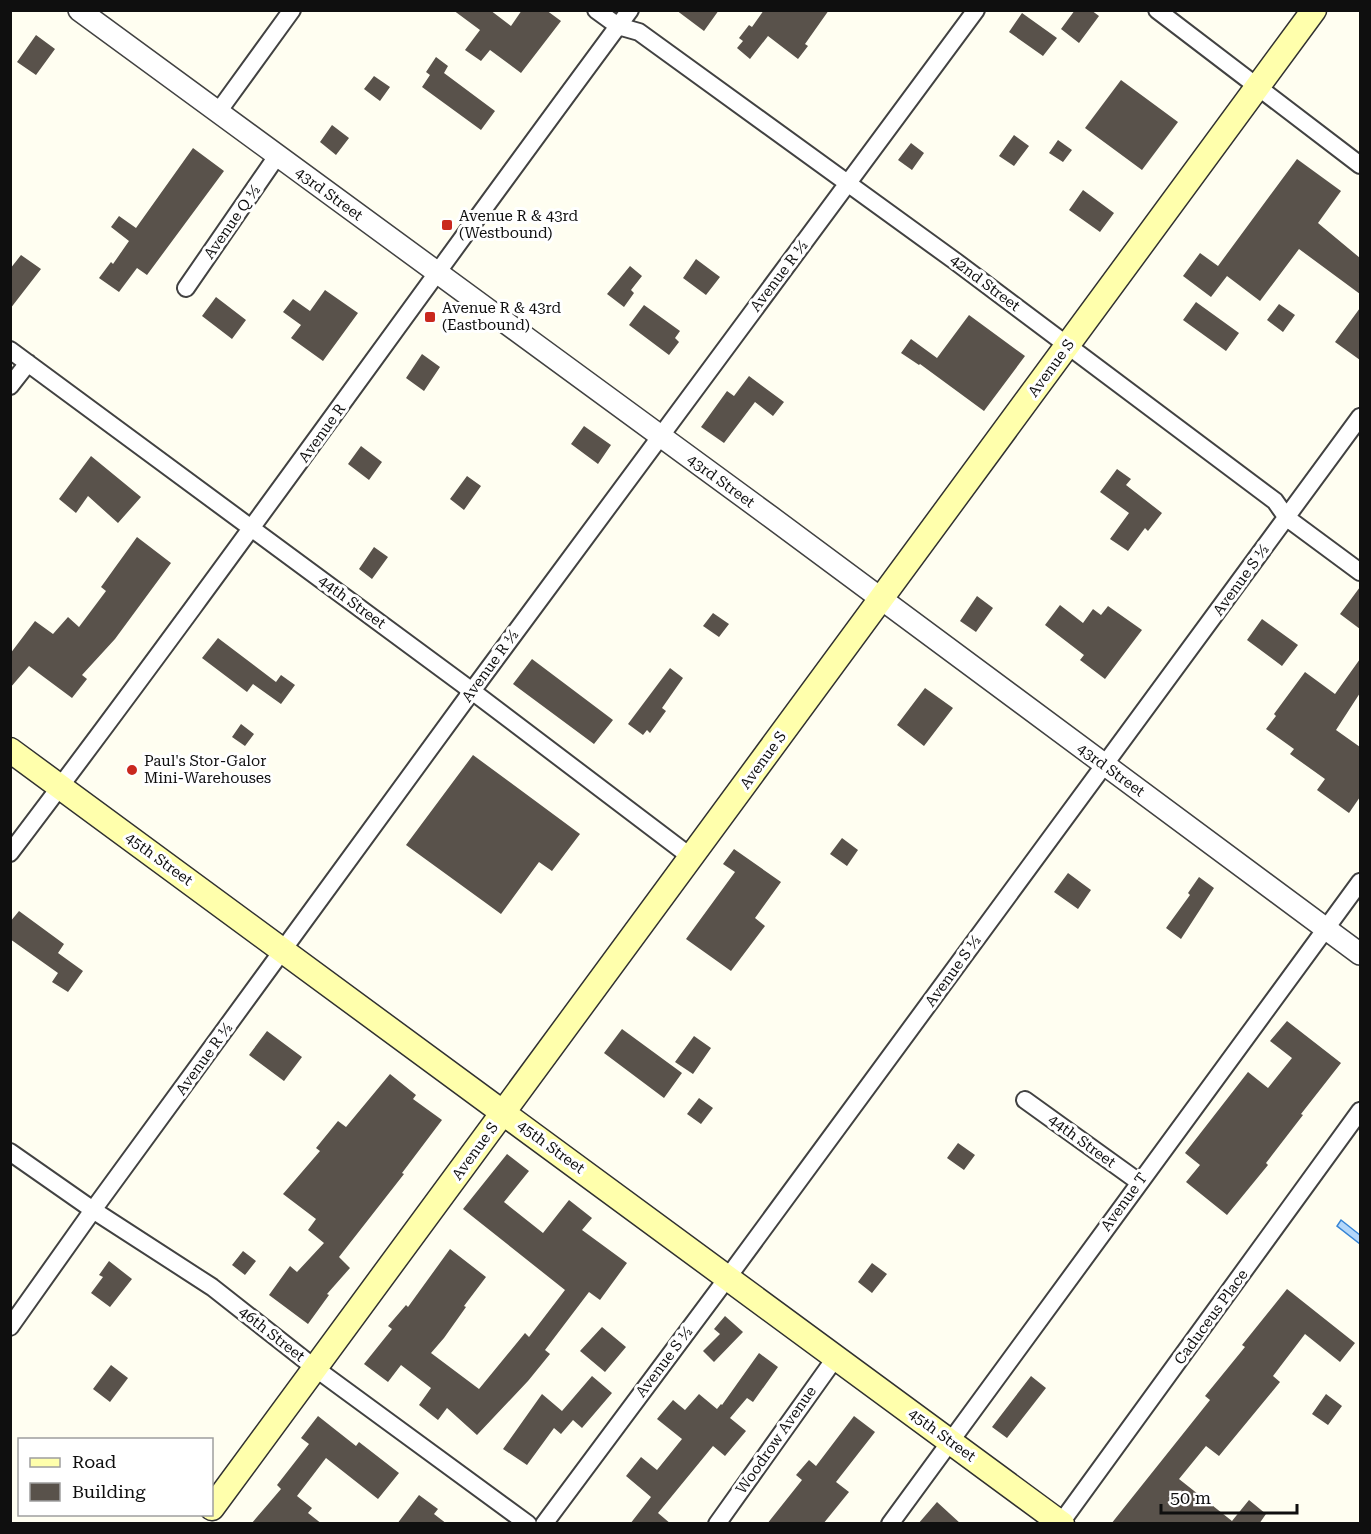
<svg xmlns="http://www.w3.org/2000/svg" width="1371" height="1534" font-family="'Roboto Serif',serif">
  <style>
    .water { fill: #b3d7fa; stroke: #3584d5; stroke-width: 1.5 }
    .building { fill: #59524b }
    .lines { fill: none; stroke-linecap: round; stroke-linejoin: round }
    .minor-casing { stroke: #424242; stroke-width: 20 }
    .tertiary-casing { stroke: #424242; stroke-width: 24 }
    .secondary-casing { stroke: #313131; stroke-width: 27 }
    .minor { stroke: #fff; stroke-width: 16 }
    .tertiary { stroke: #fff; stroke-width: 21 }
    .secondary { stroke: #ffffac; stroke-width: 24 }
    .poi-dot { fill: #c9281e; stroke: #fff; stroke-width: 2 }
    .labels { text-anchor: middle; stroke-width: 6; stroke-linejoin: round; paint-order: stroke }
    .street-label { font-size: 15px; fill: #0f0f0f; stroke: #fff }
    .poi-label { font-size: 15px; fill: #0f0f0f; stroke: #fff; text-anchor: start }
  </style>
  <rect width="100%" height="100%" fill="#fffef1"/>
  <path class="water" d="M1341 1220 1360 1235V1244L1337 1226Z"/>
  <path class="building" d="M453 10H490L511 26 522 10H546L561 21 521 73 490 50 481 61 465 50 480 30Z
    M676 10H719L704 31Z
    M764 10H829L805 44 808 46 798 59 768 36 750 59 737 48 743 41 739 38 749 25 752 27Z
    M1075 10H1091L1099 16 1079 43 1061 29Z
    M1022 13 1057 38 1043 56 1009 32Z
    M36 35 55 49 36 75 17 62Z
    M436 57 448 66 444 73 495 111 481 130 422 87 430 75 426 72Z
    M374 76 390 87 380 101 364 89Z
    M1121 80 1178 122 1142 170 1085 128Z
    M332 125 349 138 336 155 320 142Z
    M1014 135 1029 146 1014 166 999 156Z
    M1058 140 1072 150 1063 162 1049 153Z
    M911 143 924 153 912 170 898 160Z
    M193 148 224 171 147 275 137 268 119 292 99 278 111 262 113 264 129 241 111 227 119 216 136 228Z
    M1297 159 1341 191 1318 223 1360 258V294L1299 249 1260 301 1227 276 1211 297 1183 276 1200 253 1218 266Z
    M1083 190 1114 213 1100 232 1069 210Z
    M21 255 41 269 10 309V269Z
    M696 259 720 277 706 295 683 278Z
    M630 266 642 276 631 290 634 293 624 307 607 294Z
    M325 290 358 313 323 361 291 338 301 325 283 312 293 299 310 311Z
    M216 297 246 320 232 339 202 316Z
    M1196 302 1239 333 1226 351 1183 320Z
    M1279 304 1295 315 1283 332 1267 320Z
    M644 305 680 331 675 338 679 342 669 355 629 325Z
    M1360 308V360L1335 342Z
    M969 315 1025 356 984 411 920 364 919 365 901 353 911 339 937 358Z
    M422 354 440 367 424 391 406 378Z
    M749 376 784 402 773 416 755 402 724 443 701 427 727 391 734 396Z
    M584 426 611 445 598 464 571 444Z
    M361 446 382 462 369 480 348 464Z
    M91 456 141 497 118 523 88 496 76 513 59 499Z
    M1117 469 1131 479 1126 485 1162 513 1148 531 1145 528 1128 551 1110 539 1129 513 1100 492Z
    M467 476 481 486 464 510 450 499Z
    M137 537 171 563 115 639 82 675 87 679 72 698 29 666 10 688V654L35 621 53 634 68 617 79 627 106 591 101 587Z
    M374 547 388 557 372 579 359 569Z
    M1360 587V629L1340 614Z
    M977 596 993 608 976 632 960 621Z
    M1060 605 1083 623 1093 609 1101 615 1108 606 1142 630 1105 679 1080 660 1084 655 1045 625Z
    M713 613 729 624 719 637 703 626Z
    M1262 619 1298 645 1282 666 1247 640Z
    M218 638 276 682 281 675 295 685 281 704 253 684 247 692 202 658Z
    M532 659 613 720 594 744 513 684Z
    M1360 659V693L1336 730 1360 747V797L1349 813 1317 790 1325 779 1290 754 1294 749 1266 729 1276 716 1274 714 1305 672 1335 694Z
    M670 668 683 678 662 708 666 711 650 733 647 730 643 735 628 724Z
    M925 688 953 708 924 746 897 725Z
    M241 724 254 734 245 746 232 737Z
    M473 755 580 834 552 871 539 862 501 914 406 845Z
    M842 838 858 850 847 866 830 854Z
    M734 849 781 882 755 918 765 926 731 971 686 939 735 872 723 864Z
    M1068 873 1091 890 1078 909 1054 892Z
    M1199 877 1214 888 1181 939 1166 928 1190 895 1188 893Z
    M19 911 64 944 58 953 83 971 68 992 52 982 58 973 10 939V922Z
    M1287 1021 1341 1063 1301 1114 1303 1115 1266 1163 1268 1165 1227 1215 1186 1182 1200 1165 1185 1153 1248 1072 1268 1088 1292 1058 1270 1041Z
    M622 1029 682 1073 664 1098 604 1053Z
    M267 1031 302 1057 284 1081 249 1055Z
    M694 1036 711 1048 693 1074 675 1062Z
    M390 1074 416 1095 413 1099 442 1120 402 1173 404 1174 339 1257 350 1268 327 1294 329 1295 308 1324 269 1295 290 1266 297 1272 324 1243 308 1230 316 1219 283 1194 320 1151 316 1148 338 1121 346 1127Z
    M699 1098 713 1108 701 1124 687 1114Z
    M958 1143 975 1155 964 1170 947 1158Z
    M507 1154 529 1171 504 1202 543 1233 569 1200 592 1218 582 1230 627 1263 600 1300 589 1292 545 1350 550 1354 528 1381 477 1435 447 1408 438 1420 419 1405 431 1388 401 1365 388 1382 364 1364 392 1329 388 1326 406 1305 408 1307 450 1249 486 1277 464 1306 466 1307 444 1338 431 1353 479 1389 525 1333 529 1337 565 1290 463 1209Z
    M243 1251 256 1261 245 1275 232 1265Z
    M109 1261 132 1279 110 1307 91 1293 103 1277 99 1275Z
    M872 1263 887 1274 872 1293 858 1282Z
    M1287 1289 1355 1343 1340 1362 1305 1334 1273 1376 1280 1382 1219 1456 1206 1446 1179 1479 1232 1521 1249 1500 1266 1514 1259 1524H1111L1210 1400 1205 1396 1245 1347 1242 1345Z
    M725 1316 743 1332 714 1362 703 1351 720 1334 714 1329Z
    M602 1327 626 1347 605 1372 580 1351Z
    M759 1353 778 1367 753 1402 747 1398 730 1418 746 1431 725 1456 713 1446 658 1513 671 1524H630L651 1497 626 1476 641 1457 657 1470 682 1439 657 1419 673 1400 685 1410 699 1394 717 1409 721 1404 722 1405Z
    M111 1365 128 1378 110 1402 93 1389Z
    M592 1376 612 1393 582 1428 573 1420 561 1434 554 1428 527 1465 503 1449 542 1394 562 1411Z
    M1031 1376 1046 1388 1007 1438 992 1427Z
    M1326 1394 1342 1406 1328 1425 1312 1414Z
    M318 1416 356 1446 359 1442 399 1473 378 1499 326 1458 297 1496 312 1508 308 1513 322 1524H251L281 1489 277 1485 309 1444 301 1438Z
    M854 1416 875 1432 836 1482 849 1492 823 1524H767L802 1480 796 1475 809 1460 816 1466Z
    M419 1495 438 1509 434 1514 447 1524H397Z
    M937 1502 961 1524H918Z"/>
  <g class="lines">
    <g class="minor-casing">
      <path id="minor" d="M596 10 618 26 639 32 955 261 1275 501 1287 518 1360 572
        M1157 10 1360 165
        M218 112 292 10
        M186 288 277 156
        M10 350 472 691 691 857
        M10 386 28 363
        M10 853C221 575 422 290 630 10
        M1025 1100 1139 1182
        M10 1152 93 1210 212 1287 315 1368 528 1524
        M10 1327 93 1210 472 691 976 10
        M544 1524 728 1277 1360 417
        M717 1524 836 1357
        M890 1524 1360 882
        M1060 1524 1360 1111"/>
    </g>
    <g class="tertiary-casing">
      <path id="tertiary" d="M79 10 771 517 1360 954"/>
    </g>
    <g class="secondary-casing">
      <path id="secondary" d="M10 750 1062 1524
        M212 1508 1314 10"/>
    </g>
    <use href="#minor" class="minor"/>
    <use href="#tertiary" class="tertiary"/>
    <use href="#secondary" class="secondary"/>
  </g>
  <g class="poi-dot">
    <rect x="441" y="219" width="12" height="12" rx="3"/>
    <rect x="424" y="311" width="12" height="12" rx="3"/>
    <circle cx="132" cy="770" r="6"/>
  </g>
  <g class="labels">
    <g class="street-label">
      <text transform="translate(329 194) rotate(36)" y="5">43rd Street</text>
      <text transform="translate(232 222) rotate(-55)" y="5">Avenue Q ½</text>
      <text transform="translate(779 276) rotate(-53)" y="5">Avenue R ½</text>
      <text transform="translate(985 283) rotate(37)" y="5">42nd Street</text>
      <text transform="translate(1051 368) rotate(-54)" y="5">Avenue S</text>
      <text transform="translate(322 433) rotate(-54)" y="5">Avenue R</text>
      <text transform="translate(721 481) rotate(36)" y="5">43rd Street</text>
      <text transform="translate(1241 580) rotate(-54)" y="5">Avenue S ½</text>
      <text transform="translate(352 602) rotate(36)" y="5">44th Street</text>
      <text transform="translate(490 666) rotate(-54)" y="5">Avenue R ½</text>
      <text transform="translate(763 760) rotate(-54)" y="5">Avenue S</text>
      <text transform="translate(1111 770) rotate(36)" y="5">43rd Street</text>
      <text transform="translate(159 859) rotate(36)" y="5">45th Street</text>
      <text transform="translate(953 971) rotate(-54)" y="5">Avenue S ½</text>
      <text transform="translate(204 1059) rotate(-54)" y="5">Avenue R ½</text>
      <text transform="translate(1082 1141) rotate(36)" y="5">44th Street</text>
      <text transform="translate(551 1147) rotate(36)" y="5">45th Street</text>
      <text transform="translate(475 1151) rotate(-54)" y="5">Avenue S</text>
      <text transform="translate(1124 1202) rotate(-54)" y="5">Avenue T</text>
      <text transform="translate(1211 1317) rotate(-54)" y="5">Caduceus Place</text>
      <text transform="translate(272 1334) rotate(38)" y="5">46th Street</text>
      <text transform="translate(664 1362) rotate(-53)" y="5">Avenue S ½</text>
      <text transform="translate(942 1435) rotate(36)" y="5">45th Street</text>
      <text transform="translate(776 1440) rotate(-55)" y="5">Woodrow Avenue</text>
    </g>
    <g class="poi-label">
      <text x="459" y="221">Avenue R &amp; 43rd<tspan x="459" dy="17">(Westbound)</tspan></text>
      <text x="442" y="313">Avenue R &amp; 43rd<tspan x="442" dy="17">(Eastbound)</tspan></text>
      <text x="144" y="766">Paul's Stor-Galor<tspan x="144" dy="17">Mini-Warehouses</tspan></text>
    </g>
  </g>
  <rect width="1371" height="1534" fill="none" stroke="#0f0f0f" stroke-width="24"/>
  <rect x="18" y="1438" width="195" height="78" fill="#ffffff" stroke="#9f9f9f" stroke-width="1.5"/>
  <rect x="30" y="1458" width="30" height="9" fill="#ffffac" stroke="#9f9f9f" stroke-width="1.5"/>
  <text x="72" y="1468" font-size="18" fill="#0f0f0f">Road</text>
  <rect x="30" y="1483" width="30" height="18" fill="#59524b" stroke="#9f9f9f" stroke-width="1.5"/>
  <text x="72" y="1498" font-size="18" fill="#0f0f0f">Building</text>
  <path d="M1161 1504v9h136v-9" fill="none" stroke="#0f0f0f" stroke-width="3"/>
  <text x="1170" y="1504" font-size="18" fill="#0f0f0f" stroke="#ffffff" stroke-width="4.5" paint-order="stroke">50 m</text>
</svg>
